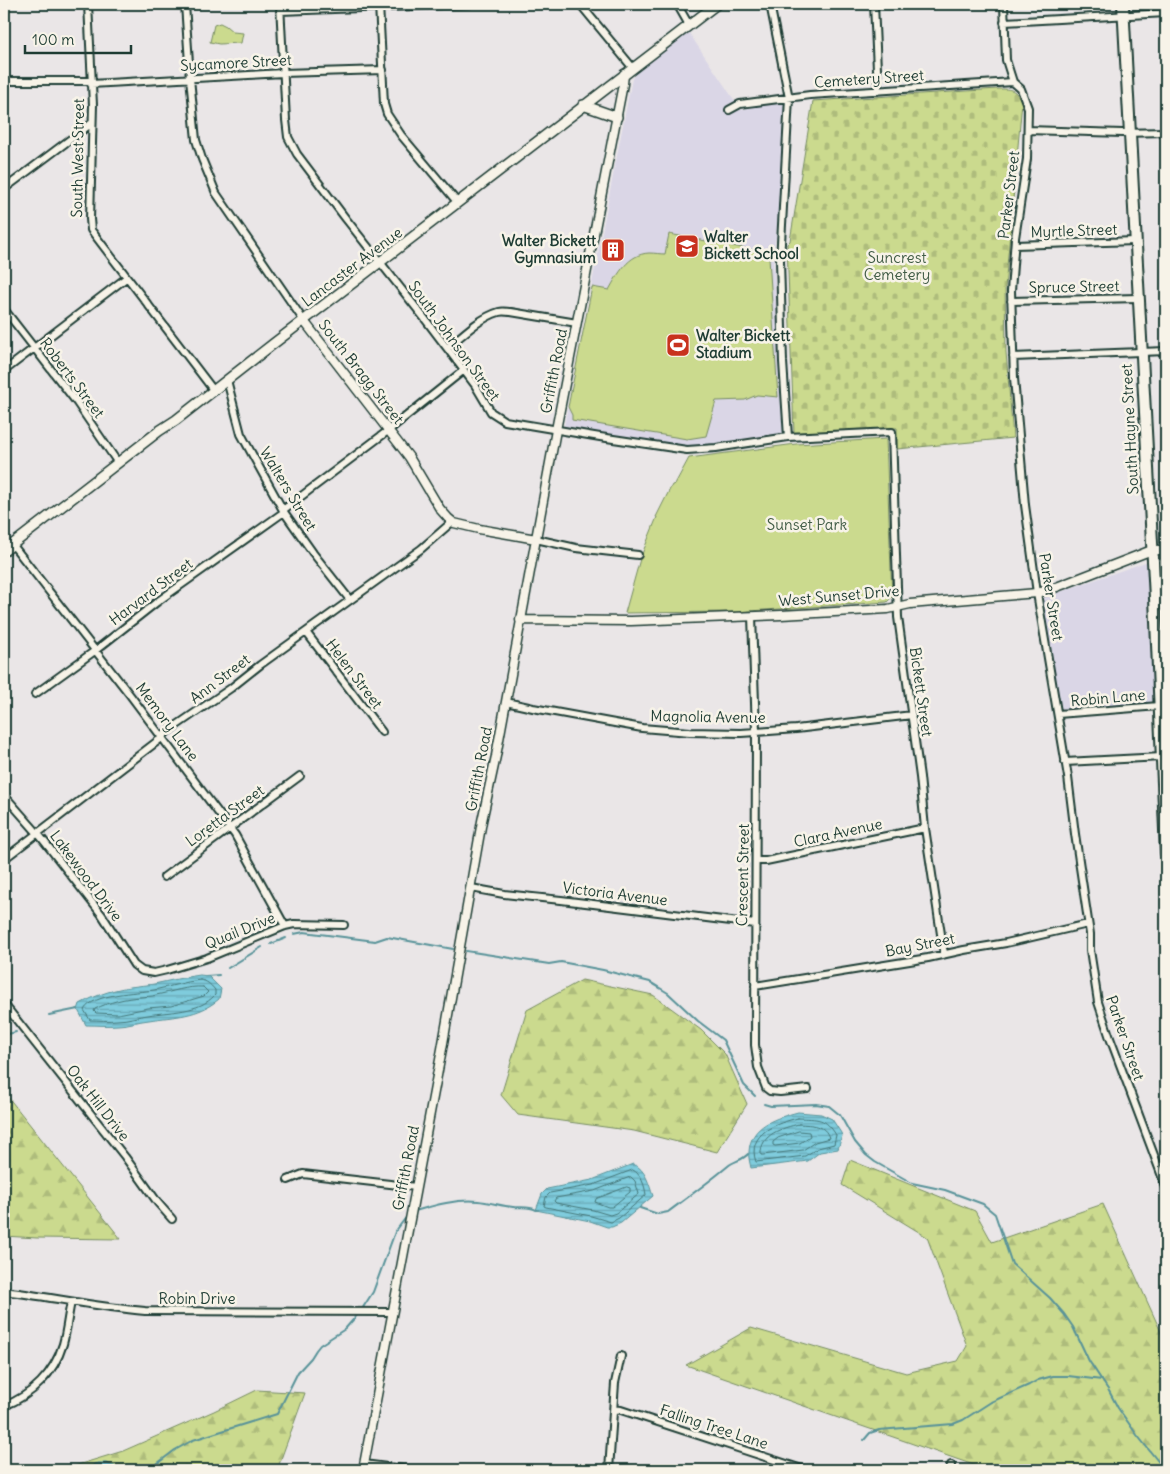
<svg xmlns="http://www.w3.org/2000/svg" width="1170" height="1474" font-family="Delius,sans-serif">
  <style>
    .built { fill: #dad6e6 }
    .green { fill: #cbda8e; stroke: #758c61 }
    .forest { fill: url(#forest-firs); stroke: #758c61 }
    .cemetery { fill: url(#cemetery-stones); stroke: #758c61 }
    .water { fill: url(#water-rules); stroke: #599399 }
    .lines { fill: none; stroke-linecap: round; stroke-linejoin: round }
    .shore { stroke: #457678; stroke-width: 1 }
    .stream { stroke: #599399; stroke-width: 2 }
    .minor-casing { stroke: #1f3d34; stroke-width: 10 }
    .tertiary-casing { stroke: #1f3d34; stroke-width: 11 }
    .secondary-casing { stroke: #1f3d34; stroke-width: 12 }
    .primary-casing { stroke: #1f3d34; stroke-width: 14 }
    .minor { stroke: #f7f3e8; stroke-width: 6 }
    .tertiary { stroke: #f7f3e8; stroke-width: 8 }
    .secondary { stroke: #f7f3e8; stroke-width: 9 }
    .primary { stroke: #f7f3e8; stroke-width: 10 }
    .labels { text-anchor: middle; stroke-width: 5; stroke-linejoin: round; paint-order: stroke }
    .street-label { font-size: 15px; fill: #1f3d34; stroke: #f7f3e8 }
    .poi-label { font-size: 15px; font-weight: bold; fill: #1f3d34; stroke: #f7f3e8; text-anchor: start }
    .park-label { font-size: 15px; fill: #415c46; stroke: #f7f3e8 }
  </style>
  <defs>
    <pattern id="forest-firs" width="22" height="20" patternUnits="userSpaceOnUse" patternTransform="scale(1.25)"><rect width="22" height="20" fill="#cbda8e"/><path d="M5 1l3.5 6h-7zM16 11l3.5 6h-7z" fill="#aebc7b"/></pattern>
    <pattern id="cemetery-stones" width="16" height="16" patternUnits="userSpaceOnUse" patternTransform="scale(1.25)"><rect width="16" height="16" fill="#cbda8e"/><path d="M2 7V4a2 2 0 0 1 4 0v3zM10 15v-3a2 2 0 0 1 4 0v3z" fill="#aebc7b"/></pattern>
    <pattern id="water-rules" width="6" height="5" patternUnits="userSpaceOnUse" patternTransform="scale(1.25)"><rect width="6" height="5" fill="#7fccdd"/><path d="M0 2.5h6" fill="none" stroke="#67a7b4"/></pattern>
  </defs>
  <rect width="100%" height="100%" fill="#eae6e7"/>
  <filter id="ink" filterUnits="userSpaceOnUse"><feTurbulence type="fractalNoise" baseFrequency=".02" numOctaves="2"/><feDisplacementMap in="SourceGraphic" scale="10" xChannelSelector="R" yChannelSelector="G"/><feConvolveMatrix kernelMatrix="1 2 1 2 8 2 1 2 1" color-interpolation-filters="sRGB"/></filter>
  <g filter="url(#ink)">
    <path class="built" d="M689 33 741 110 755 106 785 102V136L776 237 773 255 784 435 686 447 564 426 632 79 636 73Z
      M1157 558H1166V763L1163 702 1061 711 1043 598Z"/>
    <path class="green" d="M220 23 226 26 233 32 243 33 241 43 219 44 210 42 214 25Z
      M669 234 764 252 769 258 778 397 757 395 745 400 716 401 706 436 687 439 572 420V415L568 407 592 287 609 290C618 274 628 254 649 253 655 253 660 254 665 254Z
      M886 439 892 597 887 602 734 612 625 613 640 559 657 517H656L672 485 675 484 689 458 796 444Z"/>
    <path class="forest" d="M582 980 653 995 701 1030 725 1054 747 1104 717 1152 634 1131 518 1115 501 1095 527 1010Z
      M4 1092 121 1239 37 1238 4 1236Z
      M850 1160 975 1211 992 1242 1103 1204 1166 1343V1470H988L686 1365 751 1328 906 1373 958 1361 967 1346 927 1237 842 1185Z
      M257 1390 305 1393 277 1470H34L71 1467 123 1451 214 1411Z"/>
    <path class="cemetery" d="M998 89C1012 89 1015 89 1022 102L1005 288 1006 352 1013 438 897 449V428L794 433 787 244 790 241 813 101Z"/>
    <path class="water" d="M200 975 208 976 221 989 219 999C198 1017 175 1016 149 1020 138 1021 128 1025 118 1025 107 1026 97 1025 86 1025L78 1010 80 1004C98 994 117 988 138 986 144 985 149 985 154 984 169 981 184 977 200 975Z
      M798 1112 821 1114 832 1119 841 1133 842 1136 838 1149 820 1152 808 1161 751 1168C750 1163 748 1157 749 1152 750 1125 776 1118 798 1112Z
      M633 1164C646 1169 649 1185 653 1196L621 1223 612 1227H607L590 1221 536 1210 542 1194 547 1189 592 1180Z
      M98 1463H106L125 1470H87L94 1464Z"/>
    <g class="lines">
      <path class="shore" d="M200 980C207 981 210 984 215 990V995C199 1013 170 1011 148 1015 138 1016 128 1020 117 1020 108 1021 99 1020 90 1020L84 1010C94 993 136 993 154 990 169 987 184 982 200 980Z
        M203 987 208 992 204 996 171 1006 148 1008 118 1014 96 1013 94 1011 95 1009C109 1002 125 998 141 997 146 996 151 997 156 995 172 992 187 986 203 987Z
        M798 1118C818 1119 825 1117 836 1135L834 1144 818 1148 805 1156 756 1162C746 1133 777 1123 798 1118Z
        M799 1124C812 1125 825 1124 829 1138L815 1142 803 1150 763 1155H761C760 1134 782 1128 799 1124Z
        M799 1131 809 1132 810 1136 800 1143 775 1146 773 1145V1142L778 1138Z
        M633 1170C641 1174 645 1186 646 1195L619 1218 611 1222 591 1216 546 1207 544 1206 546 1197 550 1193 593 1185Z
        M631 1177 635 1181 639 1194 616 1213 610 1215 593 1210 556 1203 554 1201 556 1198 594 1191Z
        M627 1187 630 1188V1192L612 1207H608L595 1202 596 1199Z"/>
      <path class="stream" d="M294 934 304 932 375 941 387 937 453 949
        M271 944 286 938
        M466 951 549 964 561 962 603 970 650 982 668 993 698 1021 723 1040 744 1085 755 1096
        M228 968 262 947
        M206 976 219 975
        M49 1015 78 1009
        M4 1035 16 1032
        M764 1104 771 1106 816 1104 829 1106 840 1115 855 1142 866 1155 875 1162 912 1183 945 1190 983 1204 995 1214 1012 1264 1050 1298 1064 1314 1073 1327 1089 1361 1109 1391 1118 1408 1137 1435 1165 1470
        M640 1208 658 1214 668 1212C688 1197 709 1182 728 1166 734 1161 743 1160 748 1154
        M415 1211C435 1205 457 1199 478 1201 490 1202 501 1206 513 1207 521 1208 530 1206 536 1210H538
        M362 1309 373 1292 395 1232 407 1216
        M864 1440 870 1433 879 1430 953 1424 963 1420 991 1402 1029 1385 1038 1380 1053 1376H1068L1102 1380
        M145 1470 154 1466 175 1450 193 1440 277 1414 298 1372 311 1358 316 1350 320 1345 345 1329 359 1313"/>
      <g class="minor-casing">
        <path id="minor" d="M88 4 93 105 90 219 91 230 214 391
          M185 4 190 78 196 140 202 159 216 193 304 321
          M280 4 286 120 288 137 297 154 346 219 425 319 475 385 491 412 505 421 600 437 687 450 716 448 788 437 892 432 898 617 920 777 925 828 944 954
          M379 4 384 104 387 114 401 135 458 203
          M580 4 632 67
          M677 4 689 25
          M770 4 789 98 780 261 783 362 788 437
          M874 4 878 91
          M1004 4 1006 60 1013 82 1021 89 1028 108 1027 159 1015 238 1011 291 1014 378 1025 505 1037 593 1068 777 1075 834 1090 934V950L1098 1002 1110 1038 1166 1187
          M280 11 469 4
          M1004 22 1166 13
          M4 81H91
          M91 84 283 73 383 70
          M729 110 740 104 810 95 1013 82
          M1028 130 1122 133 1166 132
          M4 189 92 123
          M1015 245 1135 241
          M1011 301 1138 298
          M4 309 77 403 118 463
          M447 348C461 336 481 317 499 312 503 311 507 312 511 312L577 323
          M1013 357 1166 351
          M4 371 126 278
          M227 380 241 434 258 465 284 512 313 553 350 600
          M283 510 389 430 464 370
          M536 539 576 548 638 555
          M12 544 130 695 235 835 285 926
          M752 616 756 732 755 1045 758 1067 766 1088 770 1091 780 1092 808 1089
          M306 632 382 732
          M35 694 96 650 157 602 284 512
          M506 702 533 708 642 728 690 732 741 733 756 732 796 729 912 715
          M1058 714 1159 706
          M1065 762 1162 757
          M4 795 40 836 102 915 134 965 142 971 154 973 167 970 207 958 285 926 294 924 344 925
          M4 859 159 740 167 732 231 688 260 665 421 549 452 522
          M756 861H766L925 828
          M164 877 300 776
          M471 888 504 894 561 900 755 924
          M755 986 928 958 964 950 1006 943 1088 924
          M4 1004 125 1157 158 1203 172 1219
          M288 1180 303 1174 416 1187
          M4 1291C51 1297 97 1307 145 1311L392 1312
          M4 1406C32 1395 54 1374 63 1344 67 1330 68 1315 71 1302
          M614 1409 621 1410 805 1470
          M364 1464 410 1470
          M609 1470 615 1383 621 1356
          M949 1470 951 1465"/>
      </g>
      <g class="tertiary-casing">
        <path id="tertiary" d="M304 321 409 457 440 509 448 518 454 523 479 529 536 539
          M520 620 631 621 781 615 888 609 910 604 1037 593 1049 590 1152 550H1166
          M363 1470 442 1049 482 821 496 756 556 430 623 84 624 74"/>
      </g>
      <g class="secondary-casing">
        <path id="secondary" d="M583 105 617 117
          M4 551 159 431 176 420 273 344 717 4"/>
      </g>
      <g class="primary-casing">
        <path id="primary" d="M1123 4 1155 598 1166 853"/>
      </g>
      <use href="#minor" class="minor"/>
      <use href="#tertiary" class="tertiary"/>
      <use href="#secondary" class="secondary"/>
      <use href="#primary" class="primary"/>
    </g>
  </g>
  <defs>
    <g id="school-square" transform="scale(1.25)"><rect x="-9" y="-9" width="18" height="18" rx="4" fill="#c8321e" stroke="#f7f3e8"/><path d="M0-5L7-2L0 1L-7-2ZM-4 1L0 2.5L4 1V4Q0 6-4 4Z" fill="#fff"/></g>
    <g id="building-square" transform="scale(1.25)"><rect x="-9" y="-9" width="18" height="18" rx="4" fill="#c8321e" stroke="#f7f3e8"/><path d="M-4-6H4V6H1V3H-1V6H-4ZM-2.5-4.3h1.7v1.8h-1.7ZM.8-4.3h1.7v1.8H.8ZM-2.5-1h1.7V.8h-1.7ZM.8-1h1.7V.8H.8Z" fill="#fff"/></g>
    <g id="stadium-square" transform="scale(1.25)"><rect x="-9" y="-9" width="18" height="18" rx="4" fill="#c8321e" stroke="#f7f3e8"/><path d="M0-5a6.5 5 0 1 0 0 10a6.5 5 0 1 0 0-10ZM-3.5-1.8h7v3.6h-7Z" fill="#fff"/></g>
  </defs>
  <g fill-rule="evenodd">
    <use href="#school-square" x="687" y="246"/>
    <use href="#building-square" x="613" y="250"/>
    <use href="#stadium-square" x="678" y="345"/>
  </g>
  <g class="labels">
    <g class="street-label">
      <text transform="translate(236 63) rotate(-3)" y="5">Sycamore Street</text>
      <text transform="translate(869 79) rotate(-4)" y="5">Cemetery Street</text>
      <text transform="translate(78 158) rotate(-89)" y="5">South West Street</text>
      <text transform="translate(1009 195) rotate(-83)" y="5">Parker Street</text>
      <text transform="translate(1074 231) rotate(-2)" y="5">Myrtle Street</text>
      <text transform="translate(352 267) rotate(-37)" y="5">Lancaster Avenue</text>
      <text transform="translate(1074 287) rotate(-1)" y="5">Spruce Street</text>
      <text transform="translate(454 341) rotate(54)" y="5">South Johnson Street</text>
      <text transform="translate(554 371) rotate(-79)" y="5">Griffith Road</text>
      <text transform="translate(361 372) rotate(52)" y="5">South Bragg Street</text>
      <text transform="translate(72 378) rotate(53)" y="5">Roberts Street</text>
      <text transform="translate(1130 429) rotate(-93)" y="5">South Hayne Street</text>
      <text transform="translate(288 489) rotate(59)" y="5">Walters Street</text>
      <text transform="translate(151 592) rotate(-37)" y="5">Harvard Street</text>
      <text transform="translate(839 596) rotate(-5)" y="5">West Sunset Drive</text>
      <text transform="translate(1051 597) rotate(81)" y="5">Parker Street</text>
      <text transform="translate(354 674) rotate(53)" y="5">Helen Street</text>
      <text transform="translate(220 679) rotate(-37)" y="5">Ann Street</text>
      <text transform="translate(921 692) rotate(82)" y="5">Bickett Street</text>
      <text transform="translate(1108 698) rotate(-5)" y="5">Robin Lane</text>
      <text transform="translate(708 717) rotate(1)" y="5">Magnolia Avenue</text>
      <text transform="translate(167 722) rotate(53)" y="5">Memory Lane</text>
      <text transform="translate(479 769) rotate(-79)" y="5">Griffith Road</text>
      <text transform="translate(225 816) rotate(-36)" y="5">Loretta Street</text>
      <text transform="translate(838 833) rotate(-12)" y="5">Clara Avenue</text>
      <text transform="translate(743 875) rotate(-89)" y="5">Crescent Street</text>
      <text transform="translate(86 876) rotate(53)" y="5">Lakewood Drive</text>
      <text transform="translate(615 894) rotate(7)" y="5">Victoria Avenue</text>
      <text transform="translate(240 931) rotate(-22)" y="5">Quail Drive</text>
      <text transform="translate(920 945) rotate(-11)" y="5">Bay Street</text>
      <text transform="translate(1125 1038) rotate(71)" y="5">Parker Street</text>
      <text transform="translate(98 1103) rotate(52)" y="5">Oak Hill Drive</text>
      <text transform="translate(406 1168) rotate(-79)" y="5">Griffith Road</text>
      <text x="197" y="1304">Robin Drive</text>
      <text transform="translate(714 1427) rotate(18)" y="5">Falling Tree Lane</text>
    </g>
    <g class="poi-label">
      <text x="704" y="242">Walter<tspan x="704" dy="17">Bickett School</tspan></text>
      <text x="596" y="246" text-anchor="end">Walter Bickett<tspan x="596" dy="17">Gymnasium</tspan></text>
      <text x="696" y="341">Walter Bickett<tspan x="696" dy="17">Stadium</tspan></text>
    </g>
    <g class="park-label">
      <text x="897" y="263">Suncrest<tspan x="897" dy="17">Cemetery</tspan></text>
      <text x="807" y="530">Sunset Park</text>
    </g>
  </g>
  <rect width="1170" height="1474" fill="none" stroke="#f7f3e8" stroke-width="20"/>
  <rect x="10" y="10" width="1150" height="1454" fill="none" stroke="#1f3d34" stroke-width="2" filter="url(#ink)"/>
  <path d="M25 45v8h106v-8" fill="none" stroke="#1f3d34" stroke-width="2.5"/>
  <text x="32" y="45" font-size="15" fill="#1f3d34" stroke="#f7f3e8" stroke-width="4" paint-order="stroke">100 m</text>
</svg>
